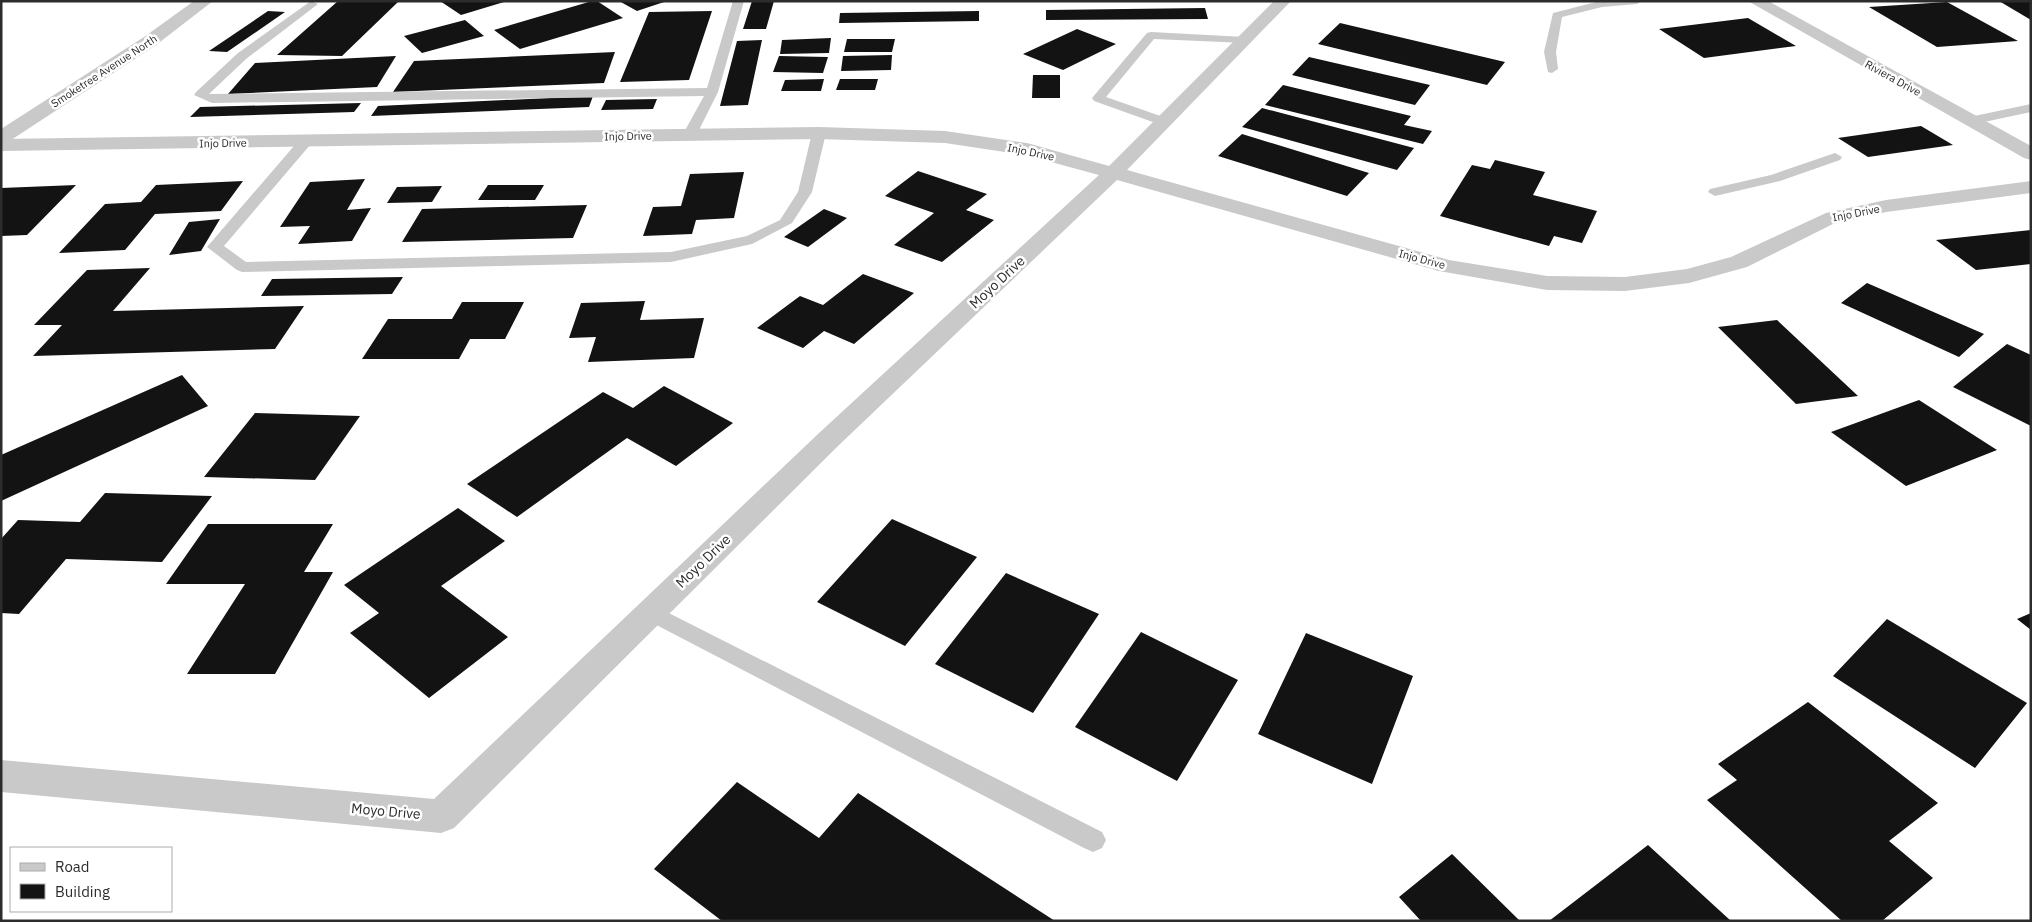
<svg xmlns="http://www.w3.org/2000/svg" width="2032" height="922" font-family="'IBM Plex Sans',sans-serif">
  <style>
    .building { fill: #131313 }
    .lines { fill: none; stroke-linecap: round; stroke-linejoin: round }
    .service { fill: #c9c9c9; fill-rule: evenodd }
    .minor { fill: #c9c9c9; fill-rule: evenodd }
    .tertiary { fill: #c9c9c9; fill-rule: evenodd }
    .labels { text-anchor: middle; stroke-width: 5; stroke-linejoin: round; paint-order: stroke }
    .far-street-label { font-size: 11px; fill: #2c2c2c; stroke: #fff }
    .street-label { font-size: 14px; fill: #2c2c2c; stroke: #fff }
  </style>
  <rect width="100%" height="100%" fill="#fff"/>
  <path class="building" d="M338 1 398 2 342 56 277 55Z
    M440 1H504V2L461 15Z
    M592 1H597L623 18 520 49 494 30Z
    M619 1H663L664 2 637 11Z
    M752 1H774L766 29H743Z
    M1999 1H2031V20Z
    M1947 2 2018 41 1937 47 1869 7Z
    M1205 8 1208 19 1046 20V10Z
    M268 11 285 12 227 52 209 51Z
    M712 11 689 80 620 82 649 12Z
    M979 11V21L839 23 840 13Z
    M1748 18 1796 46 1704 58 1659 29Z
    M465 20 484 36 422 53 404 36Z
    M1340 23 1505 62 1487 85 1318 44Z
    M1077 29 1116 44 1063 70 1023 54Z
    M831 38 829 53 780 54 782 40Z
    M847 39H895L892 52H844Z
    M762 40 748 105 720 106 737 41Z
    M615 52 604 83 393 92 414 61Z
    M892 55 891 70 841 71 843 56Z
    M396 56 377 87 228 94 255 63Z
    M779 56 828 57 823 73 773 72Z
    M1309 57 1430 85 1415 105 1292 75Z
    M1033 75H1060V98H1032Z
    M824 79 821 91H781L785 80Z
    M840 79H878L875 90H836Z
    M1283 85 1411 116 1404 125 1432 131 1423 144 1265 105Z
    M593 96 589 107 371 116 378 106Z
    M657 99 653 109 601 110 606 100Z
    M361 103 354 112 190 117 200 107Z
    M1262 108 1414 148 1397 170 1242 127Z
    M1921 126 1953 145 1868 157 1838 138Z
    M1242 134 1369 173 1347 196 1218 156Z
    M1495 160 1545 172 1533 195 1597 211 1582 243 1554 236 1549 246 1440 216 1472 165 1490 169Z
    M918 171 987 194 966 210 994 220 942 262 894 245 934 213 885 196Z
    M744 172 734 218 696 220 692 234 643 236 653 207 681 206 690 174Z
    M365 179 347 210 371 208 352 241 298 244 310 226 280 227 310 182Z
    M243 181 221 211 155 214 125 250 59 253 105 204 141 202 156 185Z
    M76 185 27 235 1 236V188Z
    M488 185H544L535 200H478Z
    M442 186 432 202 387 203 397 187Z
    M587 205 573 238 402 242 422 209Z
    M824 209 847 218 808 247 784 237Z
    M220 219 201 251 169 255 189 222Z
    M2031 230V264L1976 270 1936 240Z
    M150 268 113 311 304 306 275 349 33 356 62 325H34L87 270Z
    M863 274 914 293 854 344 824 331 803 348 757 328 800 296 823 305Z
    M403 277 392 294 261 296 272 279Z
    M1867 283 1984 334 1959 357 1841 303Z
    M645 301 640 320 704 318 694 358 588 362 596 337 569 338 581 303Z
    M462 302H524L505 339H470L459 359H362L388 319H452Z
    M1777 320 1858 396 1796 404 1718 327Z
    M2007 344 2031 355V426L1953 387Z
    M182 375 208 406 1 501V455Z
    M664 386 733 423 676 466 627 438 517 517 467 484 603 392 633 408Z
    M1919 400 1997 450 1906 486 1831 432Z
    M255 413 360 416 315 480 204 477Z
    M105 493 212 496 162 562 66 559 19 614 1 613V539L18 520 80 522Z
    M458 508 505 541 441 586 508 637 429 698 350 633 379 613 344 585Z
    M892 519 977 557 905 646 817 602Z
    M208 524H333L304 572H333L275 674H187L245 584H166Z
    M1006 573 1099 614 1033 713 935 664Z
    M2031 613V630L2017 619Z
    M1887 619 2027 703 1975 768 1833 676Z
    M1141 632 1238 680 1177 781 1075 727Z
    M1306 633 1413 676 1372 784 1258 734Z
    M1808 702 1938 803 1889 841 1933 878 1882 921H1842L1707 800 1737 780 1718 764Z
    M737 782 819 838 858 793 1055 921H722L654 869Z
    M1648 845 1731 921H1549Z
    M1452 854 1520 921H1421L1399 897Z"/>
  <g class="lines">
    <path class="service" d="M311 1 318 4 246 59 209 94 707 88 733 1H744L718 92 697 134 690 138 683 134 704 96 212 103 194 95 196 92 238 53Z
      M1600 1H1642L1637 4 1602 7 1562 17 1556 52 1558 69 1552 73 1548 72 1544 52 1553 13Z
      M1151 32 1245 37 1251 40 1245 43 1154 39 1106 97 1169 119 1170 122 1169 125 1164 126 1094 101 1092 98 1147 33Z
      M2031 104V112L1970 125 1964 121 1965 118Z
      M819 129 826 133 812 192 792 223 752 244 671 262 242 272 237 270 207 247 300 139H310L312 142 310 145 224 246 246 262 671 252 747 236 780 220 798 192 812 133Z
      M1835 153 1842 157 1840 160 1780 181 1715 196 1708 192 1710 189 1771 175Z
      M651 604 1102 832 1106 840 1102 848 1093 852 1084 848 643 618 640 612 643 606Z"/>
    <path class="minor" d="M1274 1H1291L1127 170 1449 260 1547 276 1625 277 1687 269 1731 257 1826 213 1886 200 2031 181V193L1886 212 1833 224 1747 267 1689 283 1625 291 1547 290 1439 271 1117 180 838 446 454 828 441 833 1 792V760L434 799 818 434 1099 175 1025 155 945 143 819 139 1 151V139L819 127 945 131 1027 143 1109 166Z
      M1748 1H1768L2031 146V160L2024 158Z"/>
    <path class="tertiary" d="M194 1H213L156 45 8 142 1 144V129L144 37Z"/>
  </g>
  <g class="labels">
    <g class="far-street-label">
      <text transform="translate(104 71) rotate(-33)" y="4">Smoketree Avenue North</text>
      <text transform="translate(1893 78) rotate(29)" y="4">Riviera Drive</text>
      <text transform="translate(628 136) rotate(-1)" y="4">Injo Drive</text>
      <text transform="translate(223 143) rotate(-1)" y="4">Injo Drive</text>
      <text transform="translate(1031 152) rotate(12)" y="4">Injo Drive</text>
      <text transform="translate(1856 213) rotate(-11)" y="4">Injo Drive</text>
      <text transform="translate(1422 259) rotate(15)" y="4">Injo Drive</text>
    </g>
    <g class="street-label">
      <text transform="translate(997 282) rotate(-43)" y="5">Moyo Drive</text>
      <text transform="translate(703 561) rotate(-44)" y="5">Moyo Drive</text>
      <text transform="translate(386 811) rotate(5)" y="5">Moyo Drive</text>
    </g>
  </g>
  <rect width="2032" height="922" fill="none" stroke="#2c2c2c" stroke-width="5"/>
  <rect x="10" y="847" width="162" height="65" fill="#ffffff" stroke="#ababab"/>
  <rect x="20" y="863" width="25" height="8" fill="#c9c9c9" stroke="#ababab"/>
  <text x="55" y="872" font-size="15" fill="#2c2c2c">Road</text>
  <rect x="20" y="884" width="25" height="15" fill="#131313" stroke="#ababab"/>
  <text x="55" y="897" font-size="15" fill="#2c2c2c">Building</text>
</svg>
